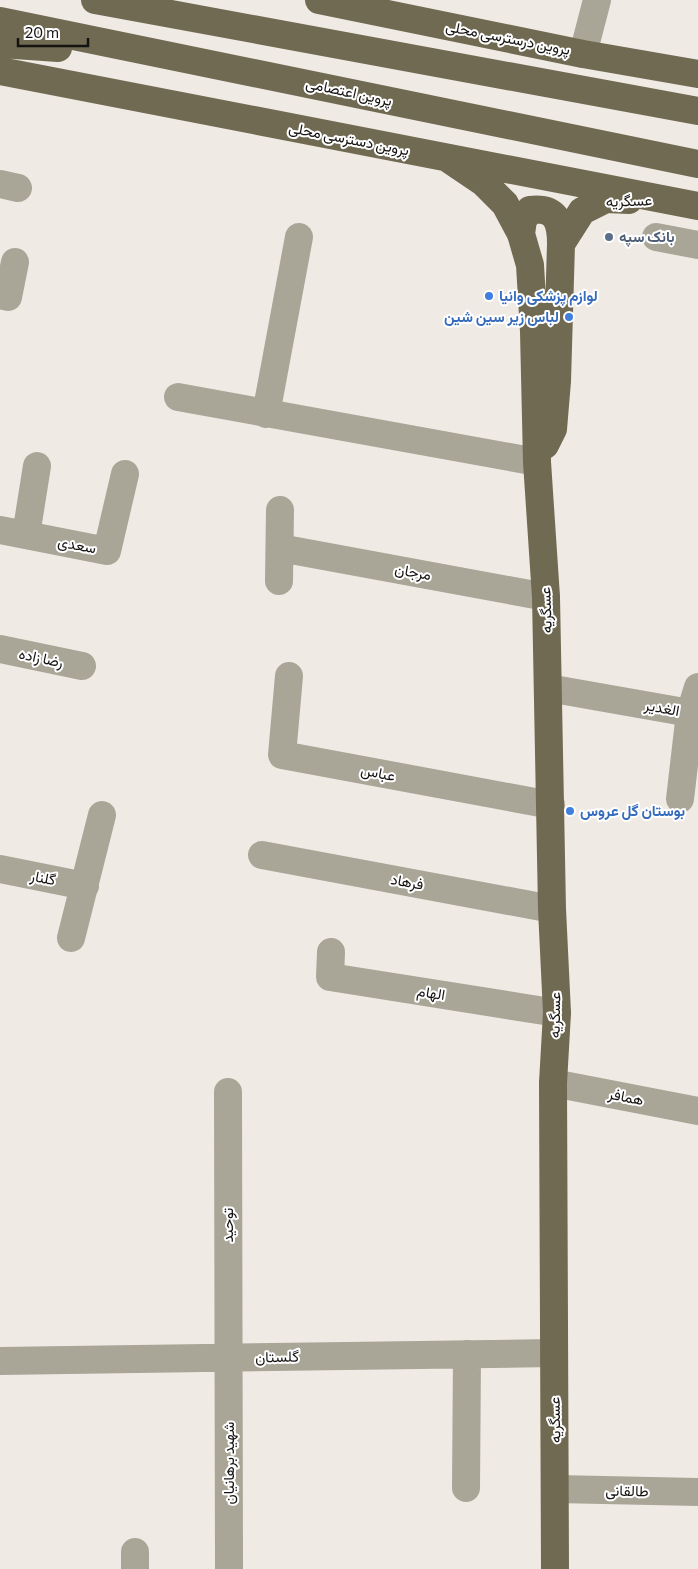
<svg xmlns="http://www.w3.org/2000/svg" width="698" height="1569" font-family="Commissioner,Vazirmatn,sans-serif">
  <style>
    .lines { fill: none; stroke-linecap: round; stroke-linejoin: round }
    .minor { stroke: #a9a597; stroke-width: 28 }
    .major { stroke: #716a52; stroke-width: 28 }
    .service-dot { fill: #5c6f8a; stroke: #fff; stroke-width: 2 }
    .shop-dot { fill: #3f7fe0; stroke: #fff; stroke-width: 2 }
    .labels { text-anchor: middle; stroke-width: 4; stroke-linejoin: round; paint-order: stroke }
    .street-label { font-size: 15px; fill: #151311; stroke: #fff }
    .service-label { font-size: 15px; font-weight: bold; fill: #4e5e75; stroke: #fff; text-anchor: start }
    .shop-label { font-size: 15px; font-weight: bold; fill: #366cbe; stroke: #fff; text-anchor: start }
  </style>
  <rect width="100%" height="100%" fill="#f0eae4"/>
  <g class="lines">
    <path class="minor" d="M583 54 597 0
      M0 184 18 188
      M656 237 698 245
      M0 295 8 297 15 262
      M178 397 537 462
      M266 414 299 237
      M0 530 107 551 125 474
      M26 535 37 466
      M280 548 546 597
      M279 581 280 510
      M0 649 82 666
      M289 676 282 755 551 805
      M548 688 690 713 680 799
      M690 713 698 687
      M262 855 552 909
      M0 869 85 886
      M71 938 102 815
      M331 952 330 977 557 1013
      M553 1083 698 1111
      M228 1092 229 1569
      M0 1361 554 1353
      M466 1488 467 1354
      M556 1489 698 1492
      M135 1552V1569"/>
    <path class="major" d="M95 0 698 111
      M319 0 583 54 698 74
      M0 21 698 164
      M0 44 58 48
      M0 71 698 206
      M447 158 484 183 505 204 521 234 530 265 534 332 537 462 546 597 552 909 557 1013 553 1083 555 1569
      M521 234 523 220 530 210C556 207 561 221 561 244
      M545 445 553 429 557 381 561 244 582 211 606 199 629 200"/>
  </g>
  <circle class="service-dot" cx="609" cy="237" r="5"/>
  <g class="shop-dot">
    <circle cx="489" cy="296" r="5"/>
    <circle cx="569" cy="317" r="5"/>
    <circle cx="570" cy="811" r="5"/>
  </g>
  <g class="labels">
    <g class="street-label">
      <text transform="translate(508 38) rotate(11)" y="5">پروین درسترسی محلی</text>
      <text transform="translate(349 92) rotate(12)" y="5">پروین اعتصامی</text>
      <text transform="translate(349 139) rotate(11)" y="5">پروین دسترسی محلی</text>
      <text transform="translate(629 201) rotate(-2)" y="5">عسگریه</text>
      <text transform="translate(77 545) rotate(11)" y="5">سعدی</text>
      <text transform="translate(413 572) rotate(10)" y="5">مرجان</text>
      <text transform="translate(546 610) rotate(-92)" y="5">عسگریه</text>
      <text transform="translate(41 658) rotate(12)" y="5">رضا زاده</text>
      <text transform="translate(662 708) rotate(10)" y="5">الغدیر</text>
      <text transform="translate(378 773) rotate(11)" y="5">عباس</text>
      <text transform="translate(43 878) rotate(11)" y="5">گلنار</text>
      <text transform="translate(407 882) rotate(10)" y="5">فرهاد</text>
      <text transform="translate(431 993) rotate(9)" y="5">الهام</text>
      <text transform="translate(555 1015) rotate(-89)" y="5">عسگریه</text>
      <text transform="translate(626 1097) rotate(11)" y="5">همافر</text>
      <text transform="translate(228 1225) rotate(-90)" y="5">توحید</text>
      <text transform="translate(277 1357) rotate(-1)" y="5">گلستان</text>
      <text transform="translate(555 1420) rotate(-91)" y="5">عسگریه</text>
      <text transform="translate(229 1463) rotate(-90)" y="5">شهید برهانیان</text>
      <text transform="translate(627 1491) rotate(1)" y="5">طالقانی</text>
    </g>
    <g class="service-label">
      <text x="619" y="242">بانک سپه</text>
    </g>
    <g class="shop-label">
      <text x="499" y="301">لوازم پزشکی وانیا</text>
      <text x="559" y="322" text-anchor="end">لباس زیر سین شین</text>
      <text x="580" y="816">بوستان گل عروس</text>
    </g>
  </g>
  <path d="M18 38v8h70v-8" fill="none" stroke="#151311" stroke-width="2.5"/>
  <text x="25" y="38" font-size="15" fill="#151311" stroke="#ffffff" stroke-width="4" paint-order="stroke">20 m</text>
</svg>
